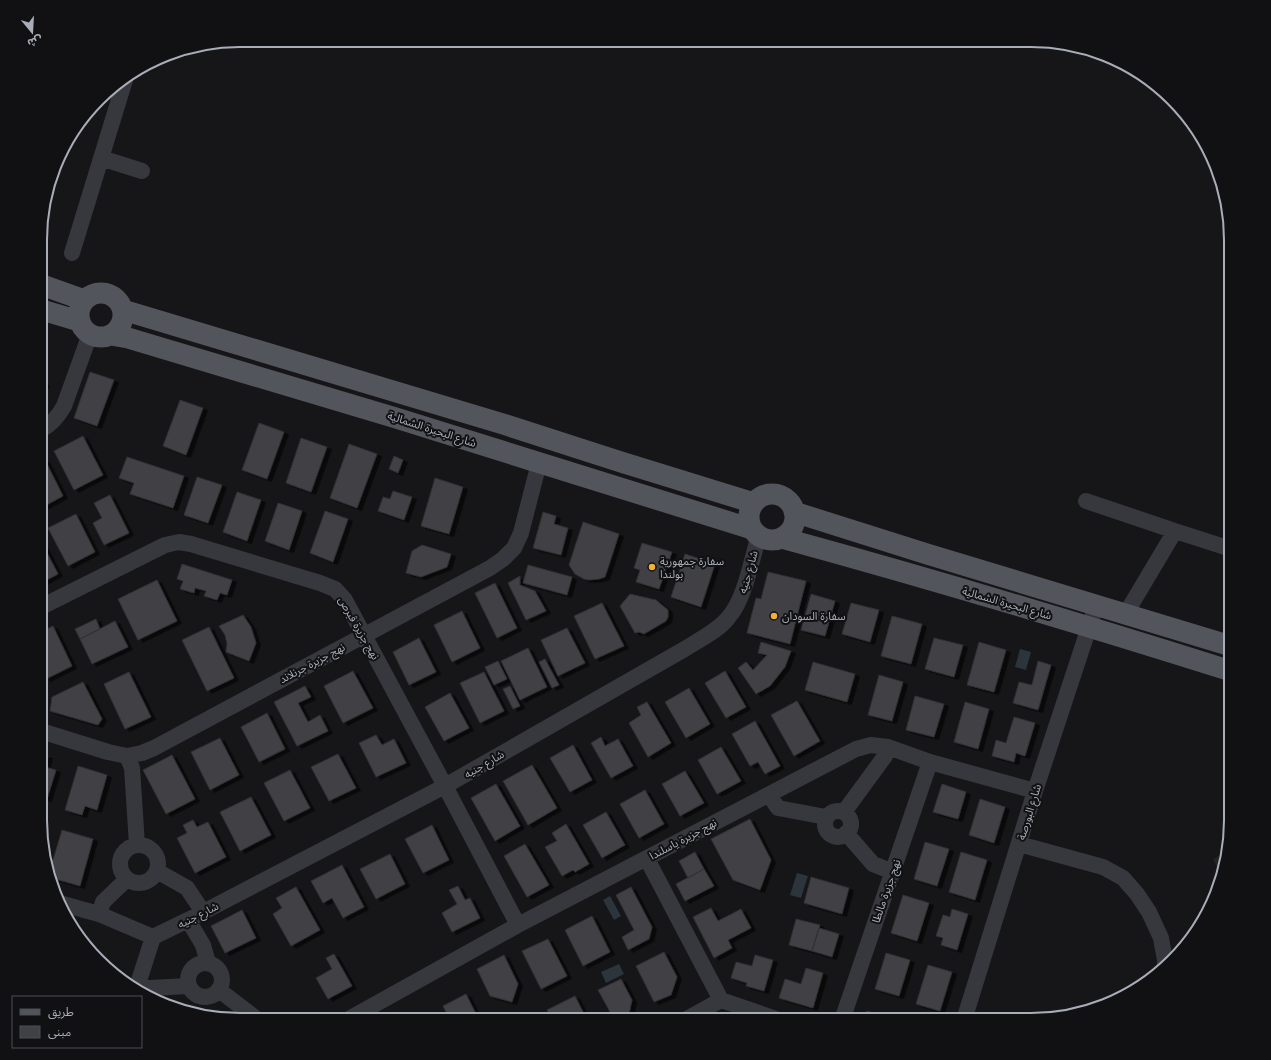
<svg xmlns="http://www.w3.org/2000/svg" width="1271" height="1060" font-family="'Open Sans','Noto Sans Arabic',sans-serif">
  <style>
    .green { fill: #1e261f }
    .water { fill: #2c353c }
    .building { fill: #404145; stroke: #303034; filter: url(#shadow) }
    .lines { fill: none; stroke-linecap: round; stroke-linejoin: round }
    .minor { stroke: #37383d; stroke-width: 16 }
    .major { stroke: #53555c; stroke-width: 21 }
    .poi-dot { fill: #f2b134; stroke: #111113; stroke-width: 1.5 }
    .labels { text-anchor: middle; stroke-width: 4; stroke-linejoin: round; paint-order: stroke }
    .street-label { font-size: 11px; fill: #a8adb8; stroke: #111113 }
    .poi-label { font-size: 11px; fill: #a8adb8; stroke: #111113; text-anchor: start }
    .rim { fill: none; stroke: #a8adb8; stroke-width: 2 }
  </style>
  <defs>
    <filter id="shadow"><feDropShadow dx="4.5" dy="2.5" stdDeviation="0" flood-color="#0009"/></filter>
  </defs>
  <rect width="100%" height="100%" fill="#161618"/>
  <path class="green" d="M1226 852 1221 875 1213 859Z"/>
  <path class="water" d="M1020 649 1031 652 1026 670 1015 667Z
    M797 873 808 876 801 898 790 895Z
    M610 896 621 916 614 920 603 900Z
    M619 964 624 974 606 983 601 972Z"/>
  <path class="building" d="M90 372 114 380 97 426 74 418Z
    M41 378 45 385 41 387Z
    M180 400 203 408 186 455 163 446Z
    M259 423 284 432 267 479 242 470Z
    M83 436 103 475 74 490 54 451Z
    M301 438 327 447 311 492 286 483Z
    M349 444 377 454 357 508 330 498Z
    M394 456 403 460 398 473 389 469Z
    M127 457 184 476 173 508 130 494 134 483 119 478Z
    M45 460 63 496 41 508V462Z
    M197 477 222 485 208 523 184 515Z
    M435 478 463 487 449 534 421 526Z
    M393 491 412 497 404 520 378 511 383 497 390 499Z
    M237 492 261 500 247 541 223 532Z
    M110 495 129 533 104 545 93 523 102 518 94 503Z
    M278 503 302 511 289 550 265 541Z
    M325 511 348 519 333 562 310 553Z
    M543 512 556 516 554 524 568 528 561 555 533 548Z
    M76 514 95 552 68 566 48 528Z
    M583 522 619 534 605 577 599 579 589 580 584 579 575 574 569 565Z
    M41 541 58 574 41 583Z
    M642 543 672 552 659 589 636 582 640 570 634 568Z
    M422 545 451 554 447 567 421 577 406 573 412 551Z
    M685 554 715 564 701 607 671 597Z
    M182 564 232 580 227 595 220 593 217 600 204 596 206 591 195 588 194 593 180 589 183 581 177 579Z
    M528 565 572 577 567 595 523 583Z
    M768 572 806 581 790 644 747 633 756 598 761 599Z
    M520 576V585L535 591 546 611 526 620 508 583Z
    M157 580 177 621 138 640 118 599Z
    M495 583 517 628 497 638 475 593Z
    M630 594 656 600 668 610V617L666 621 644 634 639 632 635 633 620 606Z
    M811 594 835 601 825 636 801 630Z
    M602 603 624 646 595 659 574 616Z
    M851 603 879 610 870 642 842 634Z
    M462 611 480 648 452 662 434 625Z
    M243 615 251 627 256 643 249 661 226 652 227 644 225 635 219 626Z
    M892 616 922 624 911 664 881 656Z
    M96 619 100 629 80 639 75 629Z
    M115 621 128 647 92 664 80 639Z
    M53 626 72 666 46 679 41 669V632Z
    M209 627 234 678 207 691 182 640Z
    M567 628 585 663 558 676 541 640Z
    M419 638 436 672 409 685 393 652Z
    M934 638 963 645 954 677 925 669Z
    M761 642 791 651 785 667 770 686 756 694 738 668 746 662 753 670 767 655 758 653Z
    M979 642 1006 650 994 692 967 685Z
    M528 648 547 687 520 700 501 661Z
    M545 659 559 685 552 688 539 662Z
    M498 661 507 679 494 685 485 667Z
    M1038 661 1051 665 1038 710 1013 703 1019 682 1032 685Z
    M813 662 855 674 847 702 805 690Z
    M353 671 373 708 343 723 324 686Z
    M725 671 746 707 726 718 705 683Z
    M129 672 151 717 125 729 104 684Z
    M484 672 504 711 480 723 460 683Z
    M879 675 903 682 892 721 868 715Z
    M83 682 102 719 98 725 50 711 52 697Z
    M305 686 311 697 298 703 308 722 320 715 328 731 297 746 274 702Z
    M510 686 520 706 513 709 503 689Z
    M689 688 710 724 686 738 665 702Z
    M450 693 469 728 444 741 425 707Z
    M915 696 944 704 934 737 906 730Z
    M797 701 820 741 794 756 771 715Z
    M647 702 671 743 648 757 629 723 641 715 637 707Z
    M965 702 989 709 978 749 954 742Z
    M267 713 285 749 259 762 241 727Z
    M1014 717 1035 723 1025 756 1016 753 1014 762 992 756 996 740 1006 743Z
    M755 721 780 766 765 774 758 762 750 766 732 734Z
    M376 735 382 745 394 739 406 763 376 777 359 743Z
    M601 737 605 746 618 739 633 766 611 778 591 743Z
    M220 738 239 775 210 790 191 752Z
    M573 745 592 780 570 792 550 758Z
    M721 747 741 781 717 794 698 760Z
    M41 754 48 756 45 767 41 766Z
    M338 754 356 788 329 801 311 767Z
    M172 755 195 799 166 814 143 770Z
    M532 765 557 808 528 825 503 781Z
    M41 766 56 770 47 799 41 797Z
    M78 766 107 775 97 810 85 806 82 815 65 810Z
    M290 770 310 808 284 821 264 783Z
    M685 771 704 803 680 816 662 784Z
    M496 784 520 826 495 841 471 798Z
    M942 784 966 792 958 819 933 812Z
    M645 790 664 824 639 838 620 804Z
    M251 797 271 835 240 851 220 812Z
    M980 799 1005 807 994 843 969 835Z
    M606 812 625 845 602 858 583 825Z
    M750 819 771 860 760 890 733 880 711 839Z
    M193 820 197 827 208 822 226 857 195 873 177 838 187 833 183 825Z
    M566 824 589 864 575 872 573 870 562 876 545 847 557 841 552 833Z
    M432 825 449 860 423 873 405 839Z
    M62 830 93 839 80 886 52 878 47 859 53 860Z
    M925 842 949 849 937 886 914 879Z
    M525 844 549 885 527 897 504 856Z
    M695 852 704 869 688 878 679 861Z
    M961 852 987 860 975 900 949 892Z
    M390 854 405 884 376 899 360 869Z
    M342 865 364 907 343 918 332 898 323 903 311 881Z
    M704 869 714 886 685 901 676 884Z
    M811 877 849 888 842 914 804 903Z
    M458 886 465 900 470 898 480 918 452 932 442 913 457 904 449 890Z
    M296 887 320 930 291 946 273 914 282 908 276 898Z
    M631 887 652 927 649 939 628 950 622 937 634 930 616 895Z
    M903 895 929 903 917 941 891 933Z
    M711 908 718 921 741 909 751 928 728 940 732 948 714 958 693 917Z
    M952 909 968 914 957 950 941 945 943 938 936 936 943 915 950 917Z
    M242 910 256 938 225 953 211 926Z
    M592 916 610 952 583 966 565 930Z
    M796 919 820 925 812 951 789 945Z
    M819 928 839 934 832 957 812 951Z
    M548 939 567 976 541 989 522 951Z
    M664 952 677 977 671 995 654 1002 636 966Z
    M886 953 910 960 899 996 875 989Z
    M334 954 352 986 328 999 316 978 332 969 326 958Z
    M504 955 518 984 512 1002 490 996 477 969Z
    M755 955 773 960 764 991 746 986 747 983 731 978 736 962 752 966Z
    M928 965 952 972 940 1011 916 1004Z
    M806 968 823 973 813 1008 779 998 785 979 801 984Z
    M621 979 632 1000 628 1019 602 1020 601 1017 610 1012 598 990Z
    M466 994 479 1020H450L443 1006Z
    M575 996 587 1020H551L547 1010Z
    M867 1011 890 1018 889 1020H864Z"/>
  <g class="lines">
    <path class="minor" d="M101 158 142 171
      M72 253 125 80
      M41 430C52 424 58 417 64 406L90 334
      M1086 501 1175 531
      M41 607 165 545 179 542 191 544 320 583 335 589 345 600 445 786 518 925
      M1125 615 1175 531 1231 549
      M41 731 108 752 127 756 142 753 154 748 490 568 503 559 514 548 521 533 539 463
      M127 756 132 768 137 845
      M769 795 778 808 826 817
      M825 824a13 13 0 1 1 26 0a13 13 0 1 1-26 0Z
      M844 812 885 756 888 747
      M846 833 873 864 893 872
      M1019 844 1103 867 1123 878 1137 894 1149 912 1161 938 1165 960V967
      M120 864a19 19 0 1 1 38 0a19 19 0 1 1-38 0Z
      M647 859 721 1000
      M157 871 187 888 203 912
      M59 903 99 914 153 937
      M99 914 103 902 127 879
      M188 920 203 945 208 963
      M153 937 188 920 445 786 683 650C697 641 718 631 728 618 745 599 751 561 759 535
      M188 980a17 17 0 1 1 34 0a17 17 0 1 1-34 0Z
      M137 987 153 937
      M138 988H150L188 986
      M219 990 258 1020
      M347 1020 518 925 856 749 871 745 888 747 930 762 1035 791
      M685 1020 721 1000 779 1020
      M842 1020 930 762
      M964 1020 1035 791 1096 606"/>
    <path class="major" d="M42 285 84 300
      M79 315a22 22 0 1 1 44 0a22 22 0 1 1-44 0Z
      M42 310 79 321
      M123 310 503 424 621 462 754 503
      M111 335 128 338 396 418 752 529
      M749 517a23 23 0 1 1 46 0a23 23 0 1 1-46 0Z
      M794 512 927 554 1231 646
      M782 538C932 579 1082 624 1231 671"/>
  </g>
  <g class="poi-dot">
    <circle cx="652" cy="567" r="4"/>
    <circle cx="774" cy="616" r="4"/>
  </g>
  <g class="labels">
    <g class="street-label">
      <text transform="translate(432 429) rotate(18)" y="4">شارع البحيرة الشمالية</text>
      <text transform="translate(748 572) rotate(-74)" y="4">شارع جنيه</text>
      <text transform="translate(1007 603) rotate(16)" y="4">شارع البحيرة الشمالية</text>
      <text transform="translate(359 628) rotate(60)" y="4">نهج جزيرة قبرص</text>
      <text transform="translate(312 663) rotate(-28)" y="4">نهج جزيرة جرنلاند</text>
      <text transform="translate(484 764) rotate(-30)" y="4">شارع جنيه</text>
      <text transform="translate(1029 812) rotate(-73)" y="4">شارع البورصة</text>
      <text transform="translate(683 839) rotate(-28)" y="4">نهج جزيرة ياسلندا</text>
      <text transform="translate(886 891) rotate(-71)" y="4">نهج جزيرة مالطا</text>
      <text transform="translate(198 915) rotate(-27)" y="4">شارع جنيه</text>
    </g>
    <g class="poi-label">
      <text x="660" y="565">سفارة جمهورية<tspan x="660" dy="13">بولندا</tspan></text>
      <text x="782" y="620">سفارة السودان</text>
    </g>
  </g>
  <path d="M0 0H1271V1060H0ZM240 47H1031A193 193 0 0 1 1224 240V820A193 193 0 0 1 1031 1013H240A193 193 0 0 1 47 820V240A193 193 0 0 1 240 47Z" fill="#111113" fill-rule="evenodd"/>
  <path class="rim" d="M240 47H1031A193 193 0 0 1 1224 240V820A193 193 0 0 1 1031 1013H240A193 193 0 0 1 47 820V240A193 193 0 0 1 240 47Z"/>
  <rect x="12" y="996" width="130" height="52" fill="#111113" stroke="#4d4f55"/>
  <rect x="20" y="1009" width="20" height="6" fill="#53555c" stroke="#4d4f55"/>
  <text x="48" y="1016" font-size="12" fill="#a8adb8">طريق</text>
  <rect x="20" y="1026" width="20" height="12" fill="#404145" stroke="#4d4f55"/>
  <text x="48" y="1036" font-size="12" fill="#a8adb8">مبنى</text>
  <g transform="translate(32 32) rotate(162)" stroke="#111113" stroke-width="3" paint-order="stroke">
  <path d="M0-3L7 15L0 10L-7 15Z" fill="#a8adb8"/>
  <text y="-6" font-size="11" font-weight="bold" text-anchor="middle" fill="#a8adb8">ش</text>
  </g>
</svg>
